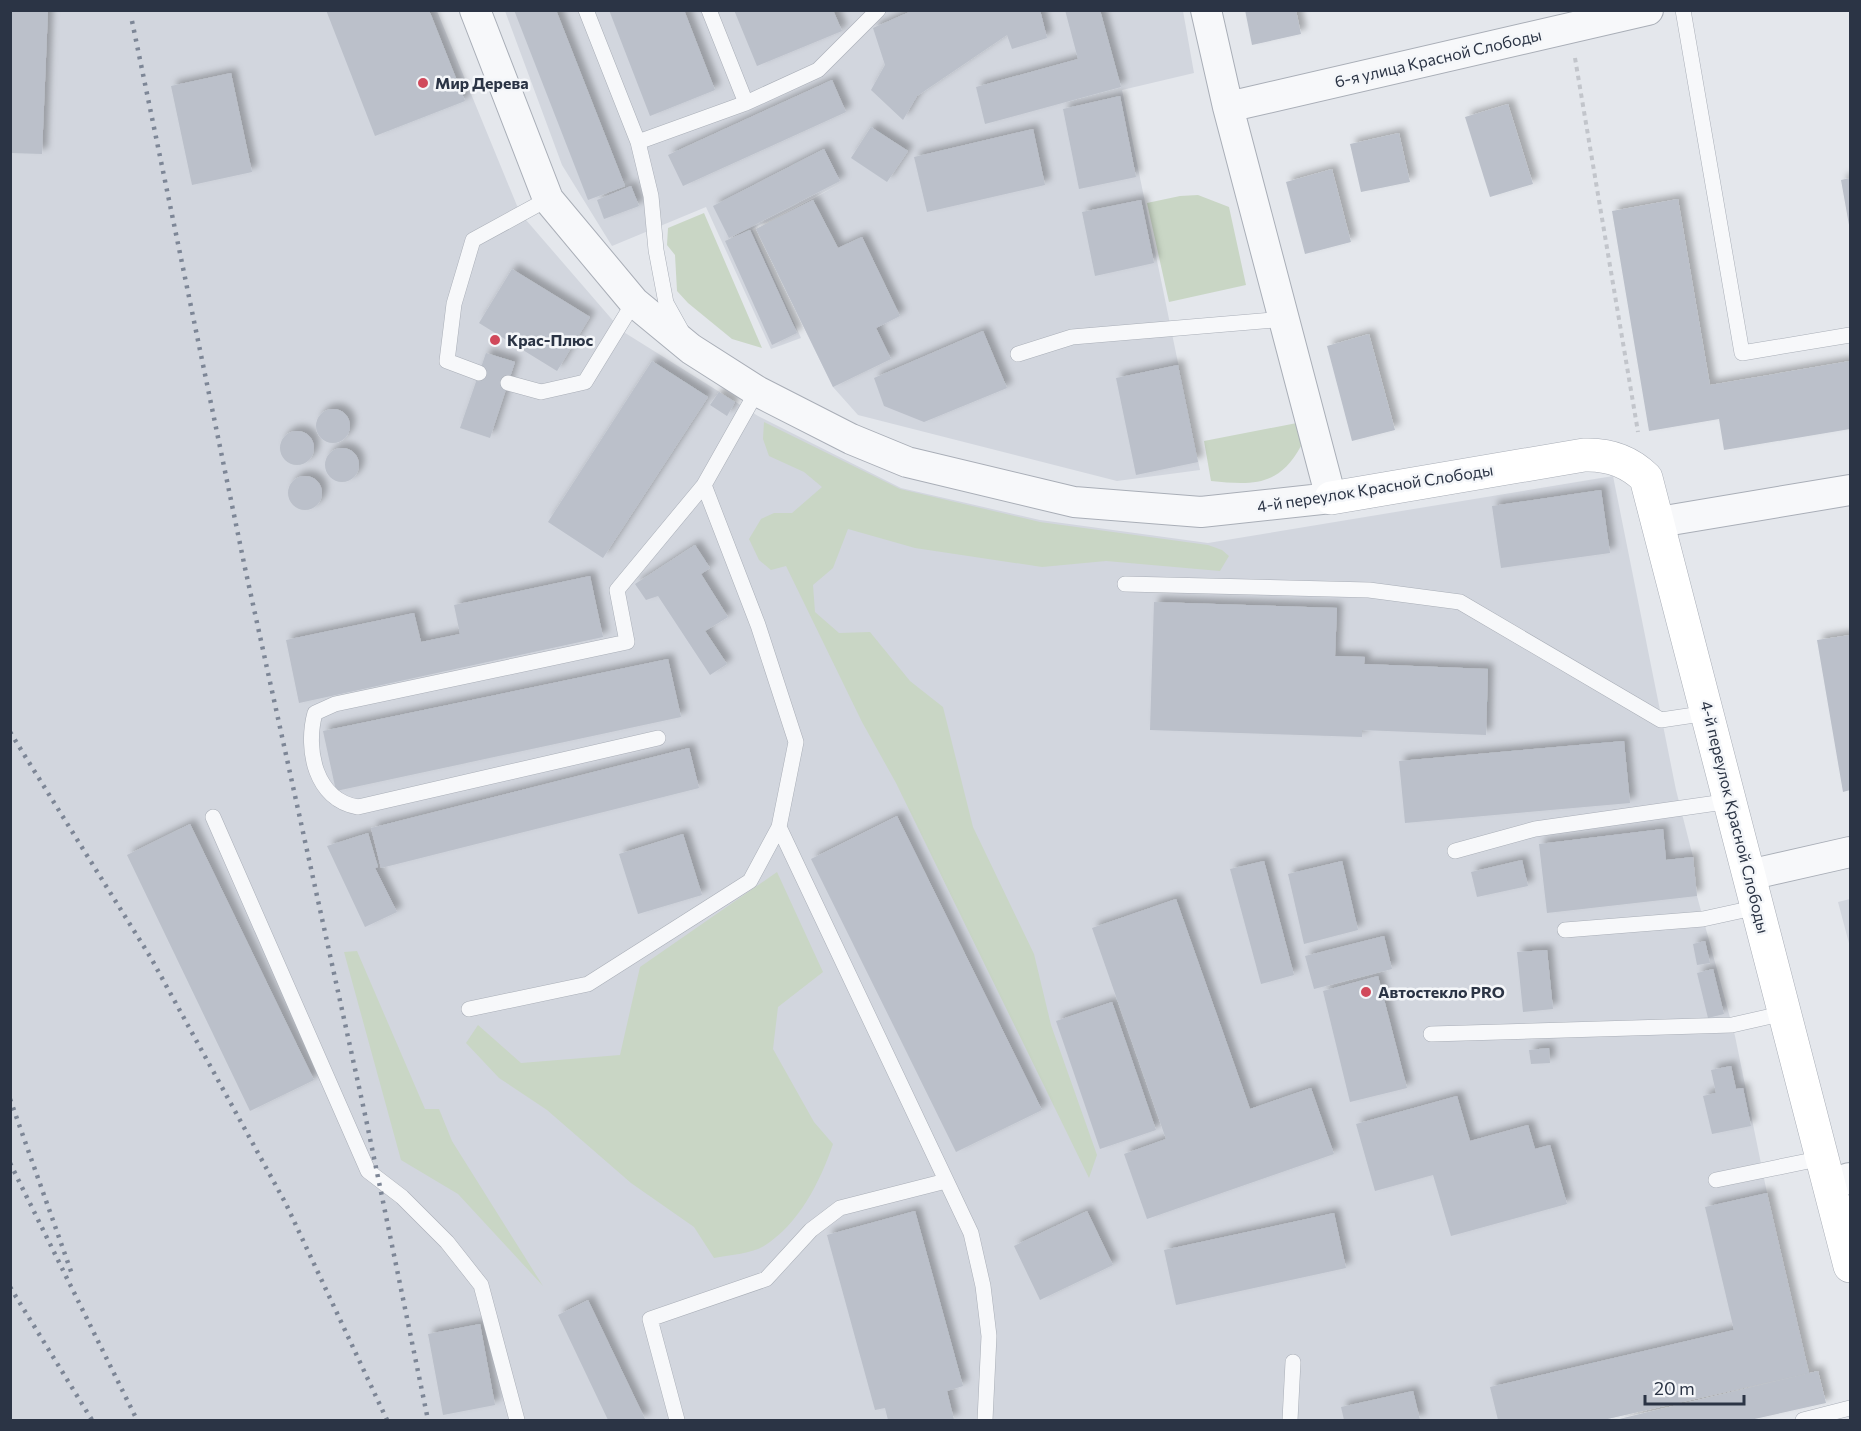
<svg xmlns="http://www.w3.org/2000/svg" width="1861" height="1431" font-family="Commissioner,sans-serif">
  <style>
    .built { fill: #d2d6de }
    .green { fill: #c9d6c5 }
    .building { fill: #bbc0ca; filter: url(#shadow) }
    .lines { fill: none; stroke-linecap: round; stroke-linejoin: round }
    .lane-casing { stroke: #a9aeb7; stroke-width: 16 }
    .street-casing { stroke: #a9aeb7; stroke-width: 32 }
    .secondary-casing { stroke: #a9aeb7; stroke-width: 34 }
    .path { stroke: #c2c5cb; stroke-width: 4; stroke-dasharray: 4.5 4.5; stroke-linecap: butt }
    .lane { stroke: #f7f8fa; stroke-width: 15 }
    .street { stroke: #f7f8fa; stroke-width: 30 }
    .secondary { stroke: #fff; stroke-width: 33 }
    .rail { stroke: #7d8696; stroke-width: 4.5; stroke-dasharray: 3 6; stroke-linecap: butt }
    .poi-dot { fill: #d1495b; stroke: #f4f6f9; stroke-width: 2 }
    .labels { text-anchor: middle; stroke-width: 5; stroke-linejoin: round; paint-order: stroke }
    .street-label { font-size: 16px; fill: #2b3445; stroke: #f4f6f9 }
    .poi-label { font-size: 16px; font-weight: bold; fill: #2b3445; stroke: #f4f6f9; text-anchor: start }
  </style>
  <defs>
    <filter id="shadow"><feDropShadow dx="5.5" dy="-5.5" stdDeviation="3" flood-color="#0004"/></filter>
  </defs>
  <rect width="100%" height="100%" fill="#e4e7ec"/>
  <path class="built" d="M10 11H437L520 213 622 331 758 416 901 488 1040 520 1208 543 1613 476 1676 790 1693 857 1697 896 1735 1036 1767 1193 1809 1373 1603 1420H11Z
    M505 11H1183L1194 73 1122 90 1200 470 1117 481 858 415 833 387 756 229 844 182 752 229 801 338 771 349 706 207 612 246 562 165Z
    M1850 899V947L1838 902Z"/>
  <path class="green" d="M1198 195 1229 207 1246 285 1169 302 1147 203 1180 196Z
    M704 213 762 348 732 339 688 303 677 291 675 255 667 245 668 228Z
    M764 422 900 489 1040 522 1208 545 1222 550 1229 556 1220 571 1106 561 1042 567 915 548 848 529 833 568 813 585 815 612 839 633 870 632 910 681 943 707 973 827 1034 954 1051 1025 1097 1155 1089 1178 896 783 862 722 786 566 771 570 759 560 749 539 761 519 774 513H792L822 487 804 472 769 456 763 439Z
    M1297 423 1301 446C1279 487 1252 485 1211 481L1204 441Z
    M777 872 823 972 778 1007 773 1049 814 1122 833 1144C820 1182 799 1224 764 1246 751 1254 728 1255 714 1258L694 1227 631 1183 547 1110 499 1078 466 1043 478 1025 521 1063 620 1055 640 967Z
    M357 951 425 1109H439L452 1141 543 1286 458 1194 401 1160 344 952Z"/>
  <path class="building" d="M10 10H48L42 154 10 153Z
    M326 10H429L465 101 375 136Z
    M514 10H556L625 186 588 200Z
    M609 10H684L715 90 650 116Z
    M734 10H833L842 31 757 66Z
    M914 10H1040L1047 38 1012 49 1007 35 917 96 903 120 871 90 885 65 873 28Z
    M1065 10H1100L1121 87 985 124 976 87 1078 59Z
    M1245 10H1296L1301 34 1252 45Z
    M231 73 252 172 192 185 171 86Z
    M832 80 846 112 683 186 668 155Z
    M1120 96 1136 177 1079 189 1063 109Z
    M1508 104 1533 184 1490 197 1465 117Z
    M871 127 908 151 887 182 851 158Z
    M1033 129 1045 185 927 212 914 157Z
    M1399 133 1410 182 1361 192 1350 144Z
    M824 149 840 181 729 238 713 206Z
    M1332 169 1351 242 1305 254 1286 182Z
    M1850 178V225H1849L1841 180Z
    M631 186 639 206 604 219 597 200Z
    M1678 199 1710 385 1850 361V429L1724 450 1719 419 1649 431 1612 211Z
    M813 200 838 248 862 237 900 316 876 328 891 359 833 387 756 229Z
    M1141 200 1154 263 1095 276 1082 212Z
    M750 230 797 333 772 345 725 241Z
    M512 269 590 317 557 371 479 323Z
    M983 331 1007 388 924 422 884 406 874 378Z
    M1369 334 1395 430 1352 441 1327 346Z
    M486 353 515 362 490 438 460 428Z
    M652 361 708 397 603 558 548 522Z
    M1178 365 1198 462 1136 475 1116 378Z
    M719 392 735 402 727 416 710 405Z
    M316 426a17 17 0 1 1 34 0a17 17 0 1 1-34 0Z
    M280 448a17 17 0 1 1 34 0a17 17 0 1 1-34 0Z
    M325 465a17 17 0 1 1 34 0a17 17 0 1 1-34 0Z
    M288 493a17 17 0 1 1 34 0a17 17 0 1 1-34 0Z
    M1601 490 1610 553 1501 568 1492 506Z
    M695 545 710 568 701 574 728 617 705 631 727 664 710 675 658 596 646 600 635 584Z
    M590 576 603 637 299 703 286 640 414 613 421 642 460 634 454 605Z
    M1154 602 1337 608 1335 656 1365 657 1364 664 1488 669 1486 735 1362 730V737L1150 730Z
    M1850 635V790L1843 792 1817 640Z
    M668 659 681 717 336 791 323 731Z
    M1624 741 1630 803 1405 823 1399 761Z
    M689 748 699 788 381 868 371 828Z
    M897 816 1042 1110 956 1152 811 859Z
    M190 824 314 1080 250 1111 127 855Z
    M1663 829 1666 860 1693 857 1697 896 1547 913 1539 844Z
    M368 833 378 867 375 868 397 912 365 927 327 846Z
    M683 834 702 895 638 914 619 854Z
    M1522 860 1528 886 1477 897 1471 872Z
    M1264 861 1294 975 1261 984 1230 869Z
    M1342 861 1358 930 1304 944 1288 874Z
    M1176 899 1250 1109 1311 1088 1334 1154 1147 1219 1124 1154 1166 1139 1092 928Z
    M1384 936 1392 969 1314 989 1305 956Z
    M1705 941 1710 963 1697 965 1693 944Z
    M1547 950 1553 1009 1523 1012 1517 952Z
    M1713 969 1724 1014 1708 1018 1697 973Z
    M1378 976 1407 1088 1350 1102 1323 991Z
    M1112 1002 1156 1130 1100 1149 1056 1021Z
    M1549 1048 1550 1063 1531 1064 1529 1050Z
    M1731 1066 1736 1089 1743 1088 1751 1126 1712 1134 1703 1096 1716 1093 1711 1070Z
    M1457 1096 1470 1141 1528 1125 1535 1149 1550 1145 1567 1204 1451 1236 1433 1175 1375 1191 1356 1124Z
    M1767 1193 1809 1373 1603 1420H1498L1490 1387 1734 1330 1705 1207Z
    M915 1211 963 1386 947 1391 954 1420H888L885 1408 875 1410 827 1235Z
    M1087 1211 1113 1265 1040 1300 1014 1246Z
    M1334 1213 1346 1268 1176 1305 1164 1250Z
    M588 1300 645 1419 642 1420H608L558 1315Z
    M480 1324 495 1405 443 1415 428 1334Z
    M1818 1371 1826 1403 1750 1420H1615Z
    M1413 1391 1420 1420H1344L1341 1407Z"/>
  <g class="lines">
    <g class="lane-casing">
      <path id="lane" d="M586 10 638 142 651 196 656 250 666 303 681 330
        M709 10 746 103
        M1683 10 1742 353 1850 335
        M638 142 746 103 818 70 878 10
        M1018 354 1072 337 1285 319
        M479 373 447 361 454 304 473 240 548 199
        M508 383 541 392 585 382 634 302
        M757 391 704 485 758 625 796 742 779 827 971 1233 983 1286 989 1336 985 1420
        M1125 584 1369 590 1460 602 1661 720 1708 713
        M658 738 358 807C315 800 305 749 315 713L335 704 627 642 617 590 704 485
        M213 817 368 1171 402 1197 447 1242 481 1285 517 1420
        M1455 851 1535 829 1731 801
        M1565 930 1703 919 1758 907
        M469 1009 588 984 750 881 779 827
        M1431 1034 1732 1025 1785 1013
        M1716 1180 1823 1158
        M677 1420 650 1319 766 1279 811 1230 840 1208 946 1181
        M1290 1420 1293 1362
        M1803 1420 1850 1408"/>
    </g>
    <g class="street-casing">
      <path id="street" d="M475 10 548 199 634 302 691 349 757 391 851 439 907 462 1074 502 1201 512 1331 498 1228 107 1206 10
        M1228 107 1648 10
        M1659 522 1850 490
        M1749 875 1850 852
        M1829 1184 1850 1178"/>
    </g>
    <g class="secondary-casing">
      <path id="secondary" d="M1331 498 1584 455C1609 454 1629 461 1646 478L1850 1266"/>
    </g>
    <path class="path" d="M1575 58 1638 432"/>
    <use href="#lane" class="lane"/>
    <use href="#street" class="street"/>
    <use href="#secondary" class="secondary"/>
    <path class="rail" d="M132 21 245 568 366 1119 428 1420
      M10 732 151 958 286 1204 387 1420
      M10 1099 73 1277
      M10 1163 137 1420
      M10 1287 92 1420"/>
  </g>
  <g class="poi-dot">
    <circle cx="423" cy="83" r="6"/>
    <circle cx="495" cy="340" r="6"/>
    <circle cx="1366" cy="992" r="6"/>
  </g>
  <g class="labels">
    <g class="street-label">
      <text transform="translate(1438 58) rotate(-13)" y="6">6-я улица Красной Слободы</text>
      <text transform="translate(1375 488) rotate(-9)" y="6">4-й переулок Красной Слободы</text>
      <text transform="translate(1735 817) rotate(76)" y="6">4-й переулок Красной Слободы</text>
    </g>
    <g class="poi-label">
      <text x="435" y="89">Мир Дерева</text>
      <text x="507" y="346">Крас-Плюс</text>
      <text x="1378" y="998">Автостекло PRO</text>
    </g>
  </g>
  <rect width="1861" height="1431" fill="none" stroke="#2b3445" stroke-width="24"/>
  <path d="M1645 1395v9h99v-9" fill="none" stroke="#2b3445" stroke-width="3"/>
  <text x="1654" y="1395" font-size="18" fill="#2b3445" stroke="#f4f6f9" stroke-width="4.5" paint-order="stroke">20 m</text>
</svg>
